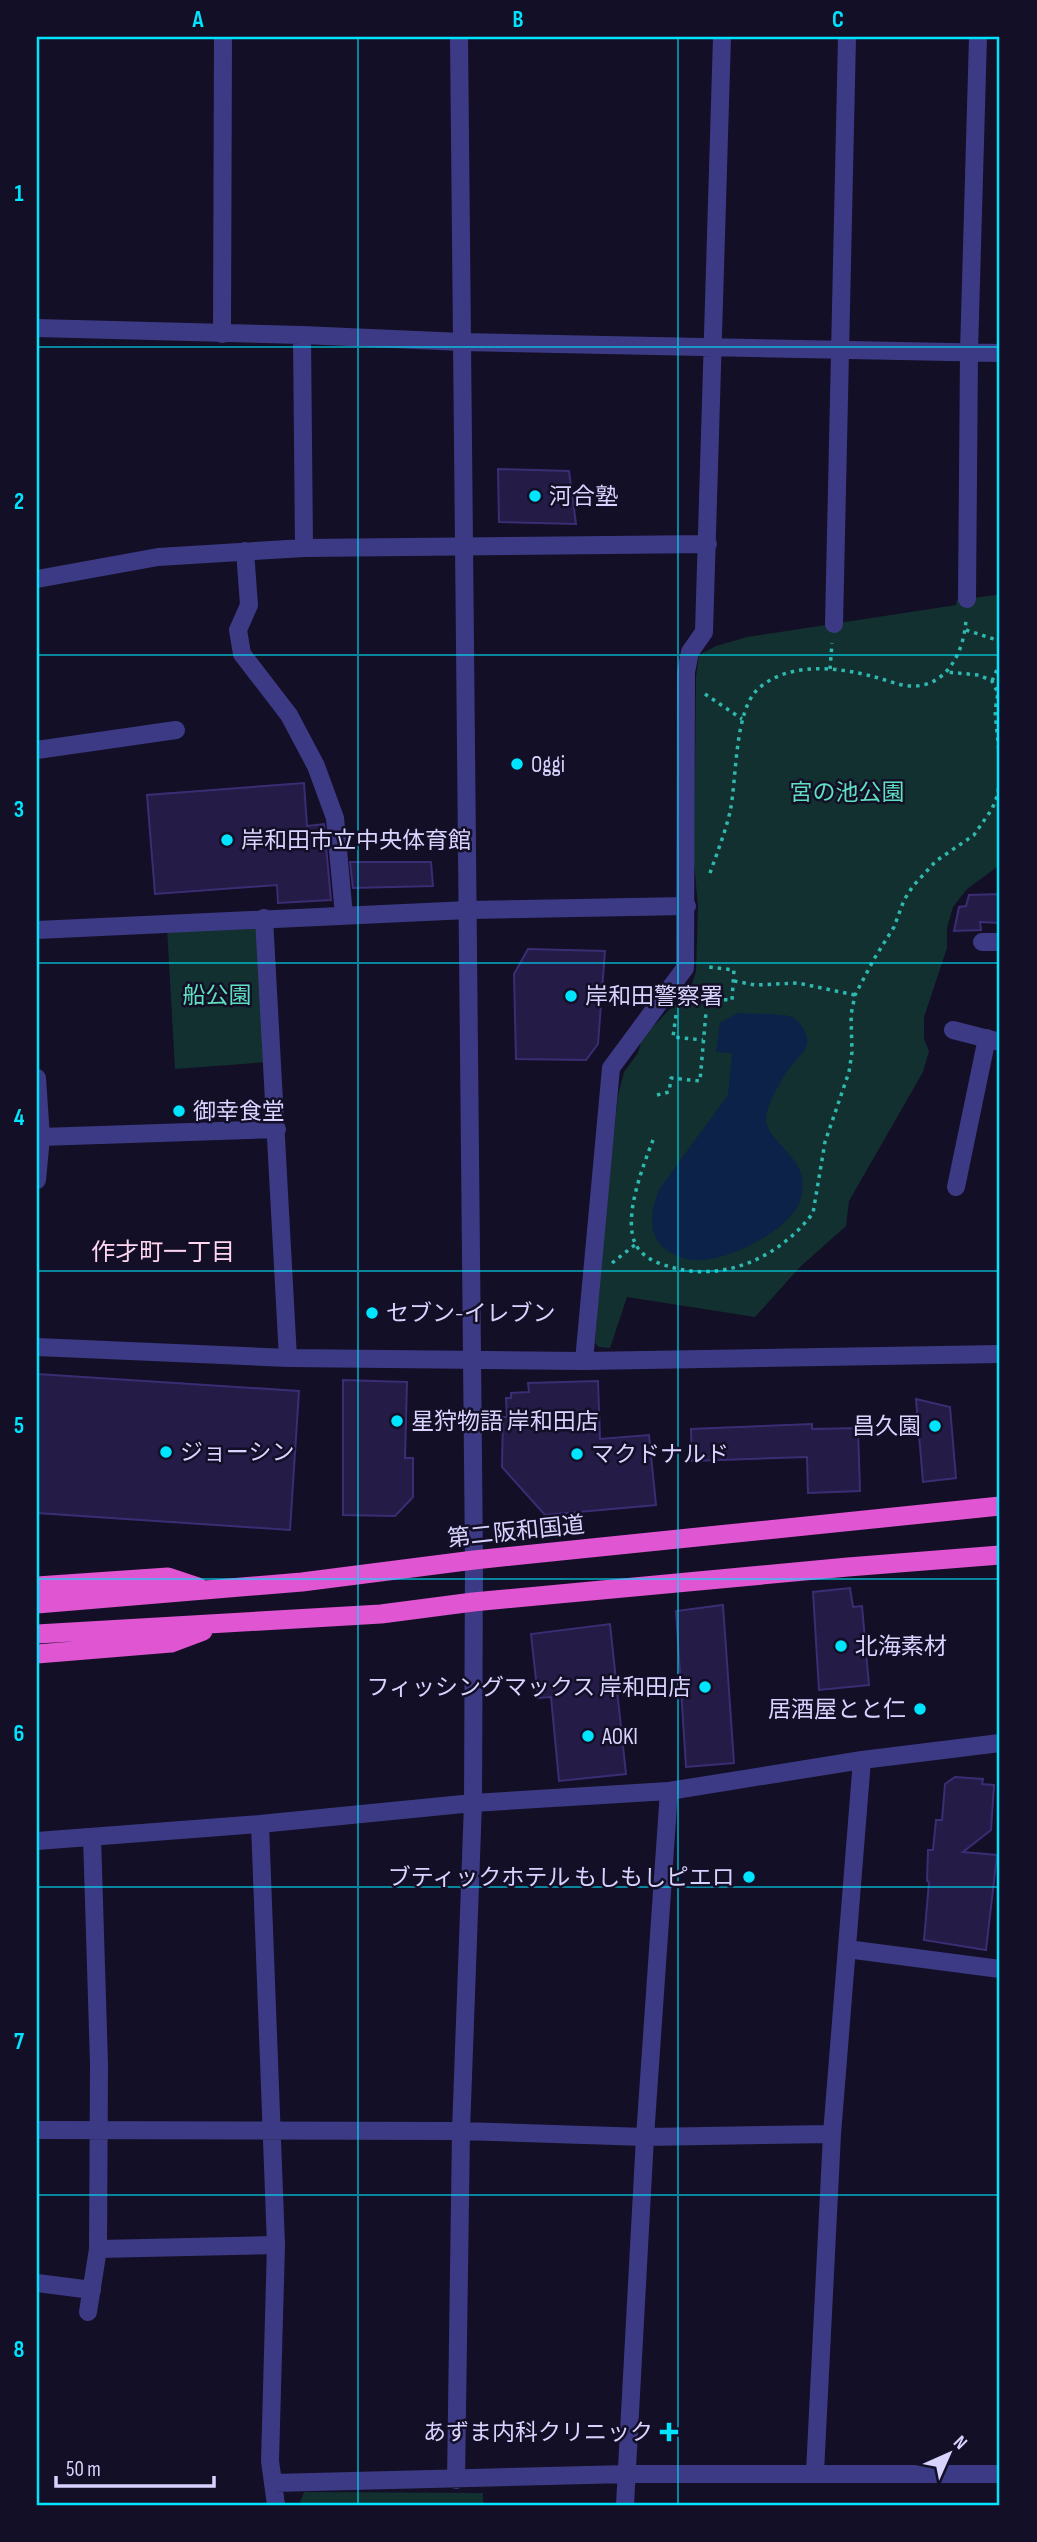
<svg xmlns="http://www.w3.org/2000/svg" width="1037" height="2542" font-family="'Sofia Sans Condensed','Noto Sans JP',sans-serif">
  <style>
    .green { fill: #12302f }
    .water { fill: #0c2248 }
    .building { fill: #241b47; stroke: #3b2d73; stroke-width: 2 }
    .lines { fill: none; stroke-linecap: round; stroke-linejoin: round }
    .path { stroke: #2fb8b0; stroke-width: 3.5; stroke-dasharray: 3.5 5; stroke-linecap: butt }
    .minor { stroke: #3d3a85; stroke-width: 18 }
    .tertiary { stroke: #3d3a85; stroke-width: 18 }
    .trunk { stroke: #e055d1; stroke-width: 19 }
    .grid { fill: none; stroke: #00e5ff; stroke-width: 2; stroke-opacity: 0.55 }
    .poi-dot { fill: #00e5ff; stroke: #130f26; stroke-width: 2.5 }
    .labels { text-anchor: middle; stroke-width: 5; stroke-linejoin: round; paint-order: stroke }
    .poi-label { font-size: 23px; fill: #d9d4ff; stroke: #130f26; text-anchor: start }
    .park-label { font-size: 23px; fill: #5fe0c0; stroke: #130f26 }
    .street-label { font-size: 23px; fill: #d9d4ff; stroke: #130f26 }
    .neighbourhood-label { font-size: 24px; fill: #ffd6f0; stroke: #130f26 }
    .neatline { fill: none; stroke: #00e5ff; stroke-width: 2.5 }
    .grid-label { font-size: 23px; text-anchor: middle; font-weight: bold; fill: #00e5ff }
  </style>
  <rect width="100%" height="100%" fill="#130f26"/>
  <path class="green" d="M996 595 1000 596V865L967 889 953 907 947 928V948L924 1017V1039L929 1051 923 1072 849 1201 846 1226 800 1267 755 1317 627 1297 610 1348 599 1347 595 1343 601 1254 618 1095 624 1072 638 1053 642 1038 691 987 696 971 698 907 694 861 696 677 699 655 716 646 747 637 956 605 957 600Z
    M259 924 268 1062 175 1069 167 928Z
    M304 2492 483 2493V2505H299Z"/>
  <path class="water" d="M738 1013C751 1014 781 1013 792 1017 800 1021 809 1034 807 1043 806 1052 797 1058 792 1065 784 1074 770 1100 767 1112 758 1143 816 1154 800 1201 789 1232 719 1267 687 1259 648 1250 646 1219 660 1188L728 1095 732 1053 716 1052 720 1023Z"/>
  <path class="building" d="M498 469 569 471 576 524 499 522Z
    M304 783 307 826 324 824 331 900 278 903 277 885 155 894 147 795Z
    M350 862H431L433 886 353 888Z
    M1000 894V923L980 922 981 930 954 931 959 907 966 906 969 895Z
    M528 949 605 951 598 1044 586 1060 516 1059 514 974Z
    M37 1374 299 1391 290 1530 37 1513Z
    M343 1380 407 1382 405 1458H413V1497L395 1516 343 1515Z
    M598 1381 600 1439 649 1435 656 1505 545 1515 502 1467 503 1417H507L506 1398H511V1393L529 1392 528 1383Z
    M916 1399 950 1407 956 1478 923 1482Z
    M812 1424V1429L858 1428 860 1491 808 1493 807 1457 692 1461 691 1429Z
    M850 1588 853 1607 862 1606 869 1685 819 1690 813 1592Z
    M723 1605 734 1763 686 1767 676 1611Z
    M610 1624 626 1774 559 1781 551 1697 538 1698 531 1634Z
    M955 1777 983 1779 982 1784 994 1785 991 1830 963 1852 997 1855 986 1950 924 1940 929 1882 927 1881 928 1850H933L936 1820H942L945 1784Z"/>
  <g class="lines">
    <path class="path" d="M966 630 1000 641
      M830 669 832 643
      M992 681 1000 663
      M705 694 742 719
      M710 873C717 853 725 833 730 812 737 779 734 711 758 689 789 661 838 667 875 677 887 680 900 686 912 686 948 687 965 649 966 618
      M734 981 755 985 798 983 855 995
      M707 999 732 1000 734 970 709 967
      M676 1015 673 1037 703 1040
      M657 1095 669 1092 671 1078 700 1081 706 1012
      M653 1140C643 1166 622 1219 636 1245 643 1258 659 1264 671 1267 725 1283 781 1256 813 1213L825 1142 849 1072 852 1052 851 1015 855 995 874 959 894 927 904 900 913 886 936 861 974 835 992 809 998 794 1000 763 995 711 998 693 992 681 979 675 946 672
      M612 1263 636 1244"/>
    <path class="minor" d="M37 328 302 335 462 342 1000 353
      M222 334 223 37
      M302 335 304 548
      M245 551 249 605 238 630 242 654 289 715 316 766 335 818 344 915
      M37 579 158 557 304 548 708 544
      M967 599 969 352 978 37
      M834 624 847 37
      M37 750 176 730
      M264 918 288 1358
      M37 930 468 910 687 906
      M982 942H1000
      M953 1030 1000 1042
      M37 1078 41 1137 37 1180
      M41 1137 277 1129
      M956 1187 987 1038
      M37 1347 288 1358 584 1361 1000 1354
      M584 1361 611 1068 685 968 686 672 690 652 704 632 722 37
      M260 1824 276 2245 270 2461 276 2505
      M37 1841 260 1824 473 1803 669 1791 862 1760 1000 1743
      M847 1949 1000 1969
      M37 2130 461 2131 645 2137 832 2134
      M98 2249 276 2245
      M37 2283 92 2290
      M88 2312 98 2249 99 2064 92 1837
      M815 2472 832 2134 862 1760
      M456 2480 461 2131 473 1803 474 1560
      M273 2483 627 2474H1000
      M625 2505 645 2137 669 1791"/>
    <path class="tertiary" d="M459 37 474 1560"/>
    <path class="trunk" d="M37 1586 168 1577 198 1587
      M37 1604 302 1582 474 1560 1000 1506
      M37 1634 381 1614 473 1602 848 1567 1000 1555
      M37 1654 171 1643 203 1631"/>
  </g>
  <path class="grid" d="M358 37V2505M678 37V2505M37 347H1000M37 655H1000M37 963H1000M37 1271H1000M37 1579H1000M37 1887H1000M37 2195H1000"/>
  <g class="poi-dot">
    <circle cx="535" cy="496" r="7"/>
    <circle cx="517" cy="764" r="7"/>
    <circle cx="227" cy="840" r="7"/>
    <circle cx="571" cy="996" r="7"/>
    <circle cx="179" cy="1111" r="7"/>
    <circle cx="372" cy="1313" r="7"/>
    <circle cx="397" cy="1421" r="7"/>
    <circle cx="935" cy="1426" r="7"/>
    <circle cx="166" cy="1452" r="7"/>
    <circle cx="577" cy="1454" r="7"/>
    <circle cx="841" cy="1646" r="7"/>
    <circle cx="705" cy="1687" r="7"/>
    <circle cx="920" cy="1709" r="7"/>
    <circle cx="588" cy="1736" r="7"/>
    <circle cx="749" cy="1877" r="7"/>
    <path d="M665.5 2421.5h7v7h7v7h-7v7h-7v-7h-7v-7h7z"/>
  </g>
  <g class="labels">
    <g class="poi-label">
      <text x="549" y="504">河合塾</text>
      <text x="531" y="772">Oggi</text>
      <text x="241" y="848">岸和田市立中央体育館</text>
      <text x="585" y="1004">岸和田警察署</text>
      <text x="193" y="1119">御幸食堂</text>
      <text x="386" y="1321">セブン-イレブン</text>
      <text x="411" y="1429">星狩物語 岸和田店</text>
      <text x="921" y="1434" text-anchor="end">昌久園</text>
      <text x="180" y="1460">ジョーシン</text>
      <text x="591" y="1462">マクドナルド</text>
      <text x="855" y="1654">北海素材</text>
      <text x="691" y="1695" text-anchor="end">フィッシングマックス 岸和田店</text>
      <text x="906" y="1717" text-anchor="end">居酒屋とと仁</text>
      <text x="602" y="1744">AOKI</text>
      <text x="735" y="1885" text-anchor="end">ブティックホテル もしもしピエロ</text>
      <text x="653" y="2440" text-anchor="end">あずま内科クリニック</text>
    </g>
    <g class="park-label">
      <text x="847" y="800">宮の池公園</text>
      <text x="217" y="1003">船公園</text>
    </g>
    <g class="street-label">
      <text transform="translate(516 1531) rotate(-6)" y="8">第二阪和国道</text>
    </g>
    <g class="neighbourhood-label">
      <text x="163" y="1260">作才町一丁目</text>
    </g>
  </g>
  <rect width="1037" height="2542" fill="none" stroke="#130f26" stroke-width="77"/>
  <g transform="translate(949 2454) rotate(45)" stroke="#130f26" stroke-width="5" paint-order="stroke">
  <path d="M0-5L12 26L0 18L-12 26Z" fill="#d9d4ff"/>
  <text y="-10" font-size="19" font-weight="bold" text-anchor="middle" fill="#d9d4ff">N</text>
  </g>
  <path d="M56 2476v10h158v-10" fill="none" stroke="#d9d4ff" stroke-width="3.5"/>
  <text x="66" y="2476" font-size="21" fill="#d9d4ff" stroke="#130f26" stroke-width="5" paint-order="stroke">50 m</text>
  <rect x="38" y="38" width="960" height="2466" class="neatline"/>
  <g class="grid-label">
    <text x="198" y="27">A</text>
    <text x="518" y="27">B</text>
    <text x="838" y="27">C</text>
    <text x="19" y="201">1</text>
    <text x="19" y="509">2</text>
    <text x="19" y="817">3</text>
    <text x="19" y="1125">4</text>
    <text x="19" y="1433">5</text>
    <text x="19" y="1741">6</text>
    <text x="19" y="2049">7</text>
    <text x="19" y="2357">8</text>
  </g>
</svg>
